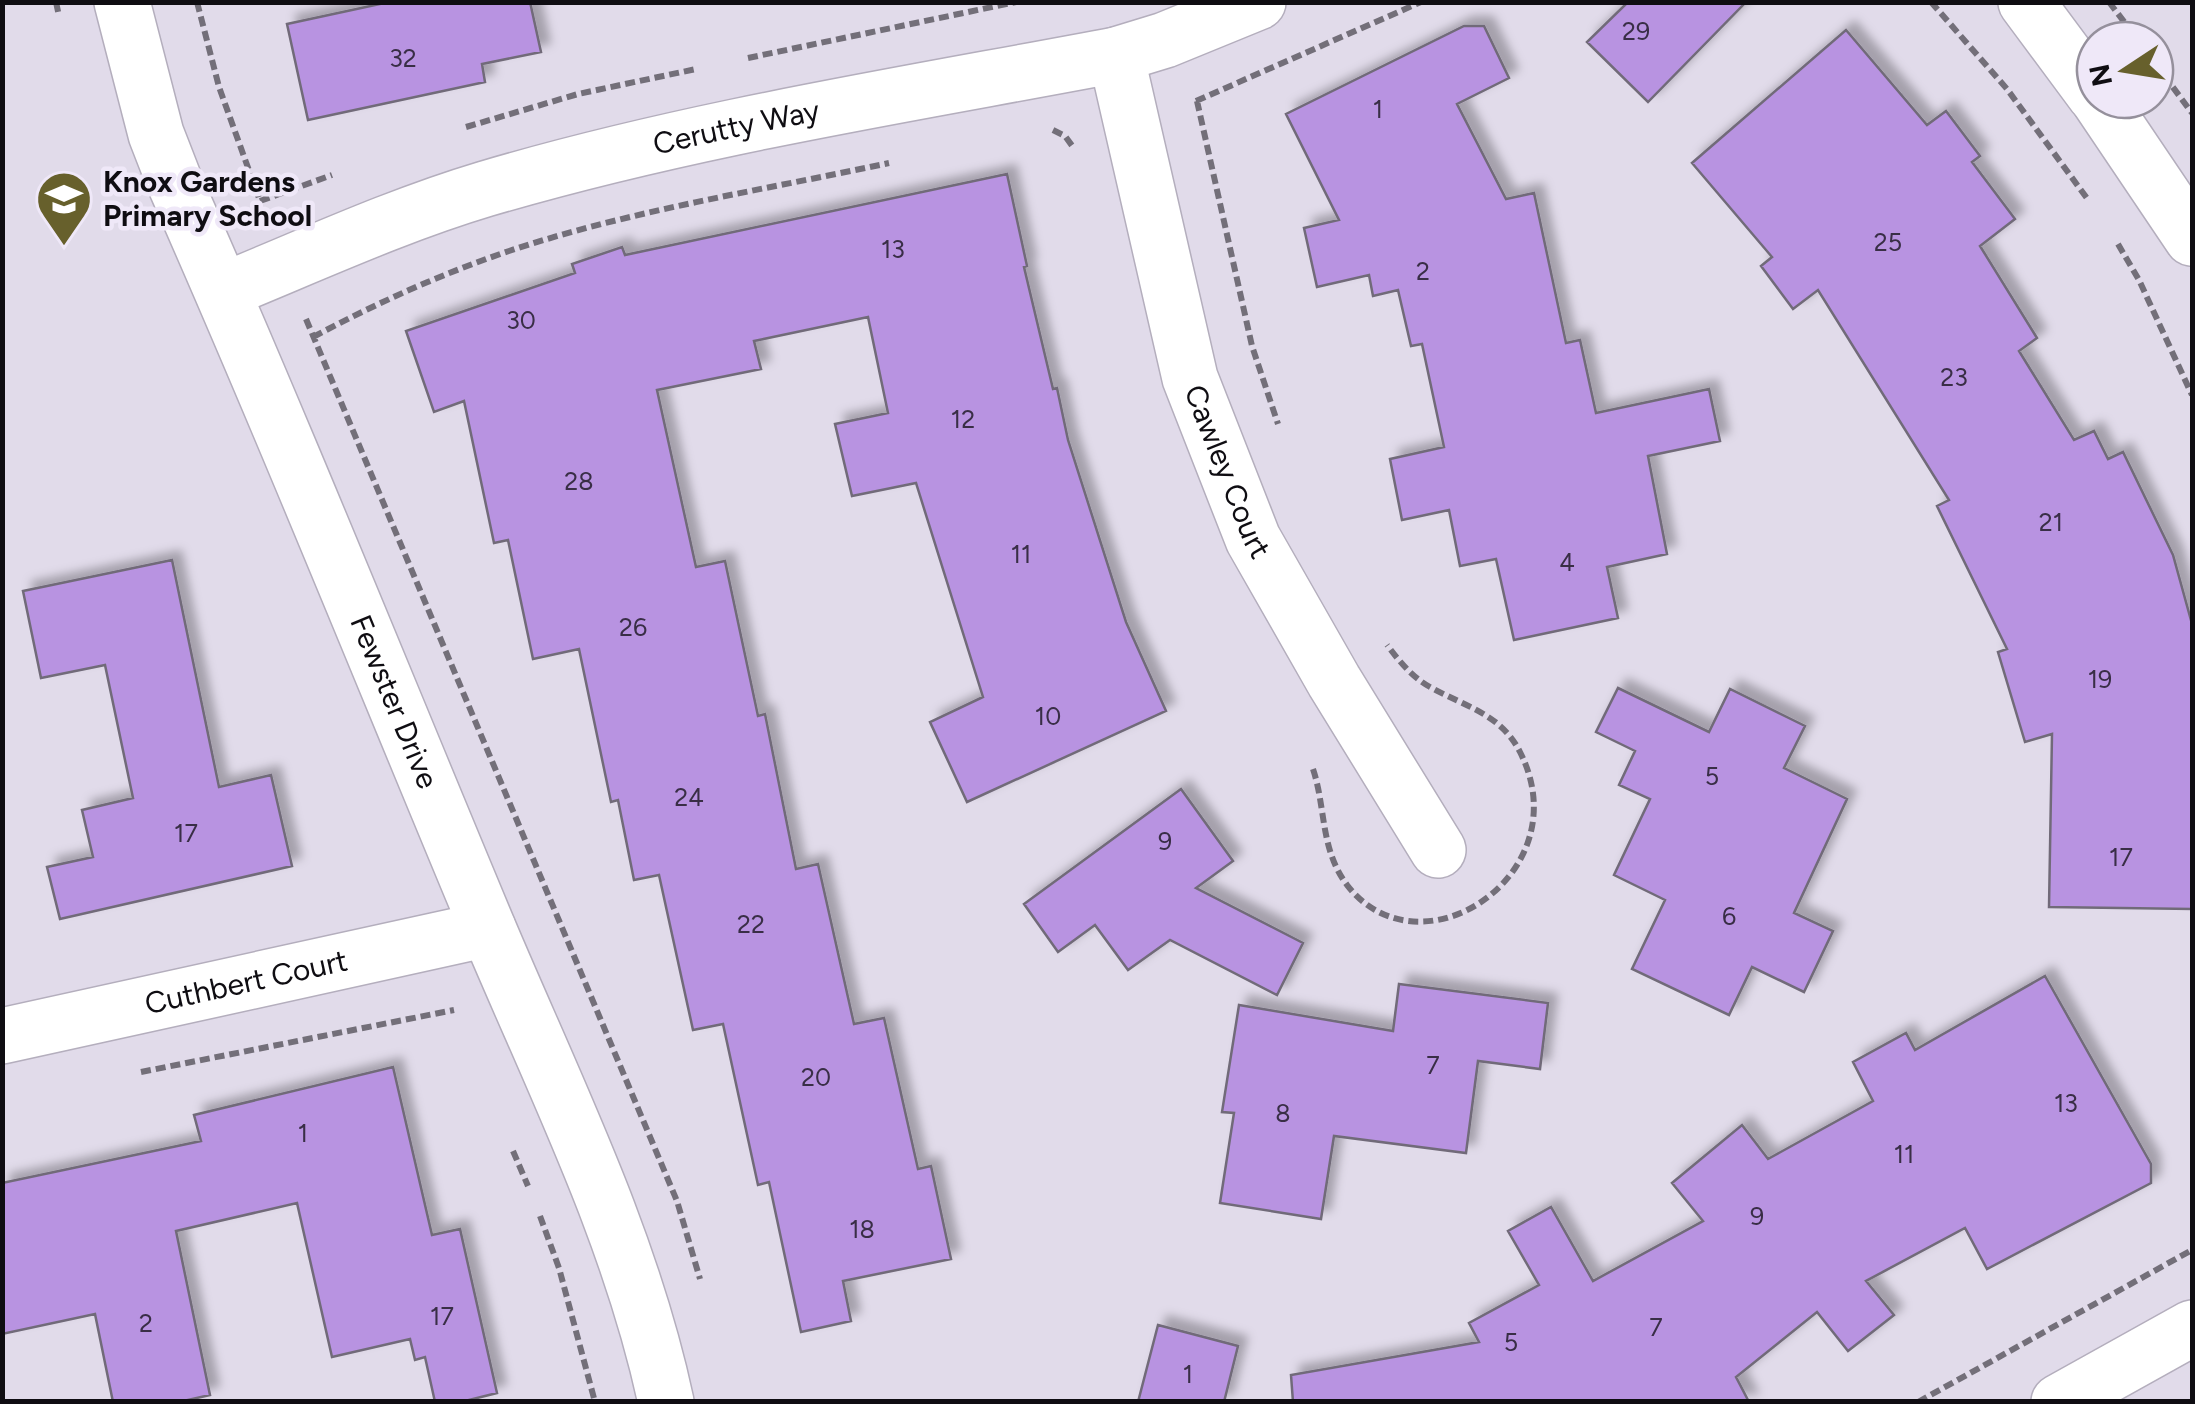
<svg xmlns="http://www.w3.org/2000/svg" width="2195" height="1404" font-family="Figtree,sans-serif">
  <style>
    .building { fill: #b893e1; stroke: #716b79; stroke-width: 2.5; filter: url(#shadow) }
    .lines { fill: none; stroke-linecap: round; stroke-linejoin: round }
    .minor-casing { stroke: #b4aebd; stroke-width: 58 }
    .path { stroke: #736f79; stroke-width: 6; stroke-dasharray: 10 5; stroke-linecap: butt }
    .minor { stroke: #fff; stroke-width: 55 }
    .labels { text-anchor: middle; stroke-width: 9; stroke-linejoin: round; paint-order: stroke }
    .number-label { font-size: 25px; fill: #392e46 }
    .street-label { font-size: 30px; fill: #0f0d12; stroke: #efe8f8 }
    .poi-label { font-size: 30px; font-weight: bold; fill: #0f0d12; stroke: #efe8f8; text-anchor: start }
  </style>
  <defs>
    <filter id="shadow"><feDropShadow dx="9" dy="-9" stdDeviation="5" flood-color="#0004"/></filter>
  </defs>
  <rect width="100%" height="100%" fill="#e1dbea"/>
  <path class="building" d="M389 2H530L541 52 482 64 485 82 308 120 287 24Z
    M1628 2H1746L1648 102 1587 42Z
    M1464 26H1484L1509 78 1457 104 1506 199 1534 193 1566 343 1580 340 1596 413 1709 389 1720 441 1648 456 1667 554 1607 567 1618 618 1514 640 1496 559 1460 566 1449 510 1402 520 1390 459 1444 447 1422 344 1411 346 1398 290 1373 296 1369 275 1317 287 1304 228 1339 220 1286 114Z
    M1846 30 1927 125 1946 111 1980 156 1972 162 2015 219 1980 246 2037 338 2019 351 2074 440 2094 431 2108 459 2123 452 2173 555 2192 624V909L2049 907 2052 734 2025 742 1998 652 2007 649 1937 506 1949 500 1818 290 1793 309 1761 266 1772 257 1692 163Z
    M1007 174 1027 266 1024 267 1053 389 1057 388 1068 440 1126 622 1166 711 967 802 930 722 983 697 916 483 852 496 835 424 888 413 868 317 754 341 761 369 657 390 696 567 725 561 758 716 765 714 796 869 818 864 854 1024 884 1018 918 1169 931 1166 951 1259 843 1281 851 1321 801 1332 769 1182 758 1185 723 1024 693 1030 659 875 634 880 618 800 611 802 579 649 533 659 508 540 494 543 464 401 434 412 406 331 575 273 572 264 622 247 625 255Z
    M172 560 219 787 271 775 292 866 60 919 47 867 93 857 82 810 133 798 105 665 41 678 23 591Z
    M1618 688 1709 732 1730 689 1805 726 1784 768 1847 799 1794 913 1833 931 1804 992 1752 967 1729 1015 1632 969 1665 900 1614 875 1650 799 1619 785 1635 751 1596 732Z
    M1181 789 1233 861 1196 888 1303 943 1277 995 1170 940 1128 970 1095 925 1058 952 1024 904Z
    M2045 976 2151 1164V1183L1987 1269 1965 1228 1866 1281 1894 1315 1848 1351 1817 1312 1736 1377 1749 1402H1293L1291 1375 1479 1342 1469 1323 1539 1285 1508 1231 1551 1207 1593 1281 1703 1221 1672 1183 1742 1125 1768 1159 1873 1101 1853 1062 1906 1033 1915 1050Z
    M1399 984 1548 1003 1540 1069 1478 1061 1466 1153 1334 1136 1321 1219 1220 1203 1234 1113 1222 1112 1239 1005 1393 1031Z
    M393 1067 432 1235 460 1229 497 1393 461 1402H435L425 1357 415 1360 410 1339 332 1357 297 1203 176 1231 210 1395 179 1402H113L95 1314 2 1334V1183L201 1141 194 1115Z
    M1158 1325 1238 1346 1224 1402H1138Z"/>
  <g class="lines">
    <g class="minor-casing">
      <g id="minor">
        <path id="s1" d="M122 2 156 134 177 188C283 428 381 672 482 914 549 1075 629 1230 666 1402"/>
        <path d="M2026 2 2095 95"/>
        <path id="s2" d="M1116 55 1190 378 1253 539 1334 681 1438 850"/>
        <path d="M2099 100 2192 238"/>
        <path id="s3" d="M223 291C309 256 395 216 485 189 691 128 905 95 1116 55L1165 40 1258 2"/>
        <path id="s4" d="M2 1036 488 929"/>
        <path d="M2059 1402 2192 1328"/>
      </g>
    </g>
    <path class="path" d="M56 2 59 16
      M197 2 219 87 260 201
      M1931 2 2007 89 2089 201
      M2109 2 2138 40
      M748 58 1016 2
      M2155 63 2192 113
      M1196 101 1421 2
      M1197 101 1252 346 1278 424
      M466 127 578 94 696 69
      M1053 130 1065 136 1073 147
      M260 201 332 175
      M2118 244 2139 280 2192 395
      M306 319 677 1201 700 1279
      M313 337C377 303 441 274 509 251 632 210 763 190 889 163
      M1313 769C1326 808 1320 849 1347 885 1420 980 1582 874 1520 752 1501 714 1466 707 1430 687 1412 677 1400 662 1387 645
      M141 1072 454 1010
      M513 1151 528 1186
      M540 1216 559 1268 595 1402
      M1918 1402 2192 1250"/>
    <use href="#minor" class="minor"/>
  </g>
  <defs>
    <g id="school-pin" transform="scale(2.875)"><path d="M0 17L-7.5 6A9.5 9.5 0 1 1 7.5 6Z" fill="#67602c" stroke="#efe8f8"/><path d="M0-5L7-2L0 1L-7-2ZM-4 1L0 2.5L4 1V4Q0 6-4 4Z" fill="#fff"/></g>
  </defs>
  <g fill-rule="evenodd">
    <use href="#school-pin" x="64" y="199"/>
  </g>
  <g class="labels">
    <g class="number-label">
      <text x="1636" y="40">29</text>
      <text x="403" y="67">32</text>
      <text x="1378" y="118">1</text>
      <text x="1888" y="251">25</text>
      <text x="893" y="258">13</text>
      <text x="1423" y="280">2</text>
      <text x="521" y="329">30</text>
      <text x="1954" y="386">23</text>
      <text x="963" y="428">12</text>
      <text x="579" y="490">28</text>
      <text x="2051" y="531">21</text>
      <text x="1021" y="563">11</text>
      <text x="1567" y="571">4</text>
      <text x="633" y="636">26</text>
      <text x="2100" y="688">19</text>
      <text x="1048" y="725">10</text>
      <text x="1712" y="785">5</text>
      <text x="689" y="806">24</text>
      <text x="186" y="842">17</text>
      <text x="1165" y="850">9</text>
      <text x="2121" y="866">17</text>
      <text x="1729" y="925">6</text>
      <text x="751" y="933">22</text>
      <text x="1433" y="1074">7</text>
      <text x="816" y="1086">20</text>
      <text x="2066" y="1112">13</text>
      <text x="1283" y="1122">8</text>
      <text x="303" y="1142">1</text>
      <text x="1904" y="1163">11</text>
      <text x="1757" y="1225">9</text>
      <text x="862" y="1238">18</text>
      <text x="442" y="1325">17</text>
      <text x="146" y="1332">2</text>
      <text x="1656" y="1336">7</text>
      <text x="1511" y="1351">5</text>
      <text x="1188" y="1383">1</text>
    </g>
    <g class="street-label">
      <text dy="10" stroke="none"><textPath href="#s3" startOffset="540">Cerutty Way</textPath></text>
      <text dy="10" stroke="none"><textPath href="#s2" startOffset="432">Cawley Court</textPath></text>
      <text dy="10" stroke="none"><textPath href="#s1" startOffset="752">Fewster Drive</textPath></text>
      <text dy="10" stroke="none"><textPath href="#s4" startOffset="250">Cuthbert Court</textPath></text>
    </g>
    <g class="poi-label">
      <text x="103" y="192">Knox Gardens<tspan x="103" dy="34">Primary School</tspan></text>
    </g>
  </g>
  <rect width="2195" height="1404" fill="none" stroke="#0f0d12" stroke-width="10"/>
  <g transform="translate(2125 70) rotate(258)"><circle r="48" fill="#efe8f8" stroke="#95909c" stroke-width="2.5"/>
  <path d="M0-8L18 38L0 25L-18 38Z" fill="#67602c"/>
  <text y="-15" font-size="28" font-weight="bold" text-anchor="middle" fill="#0f0d12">N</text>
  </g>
</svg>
